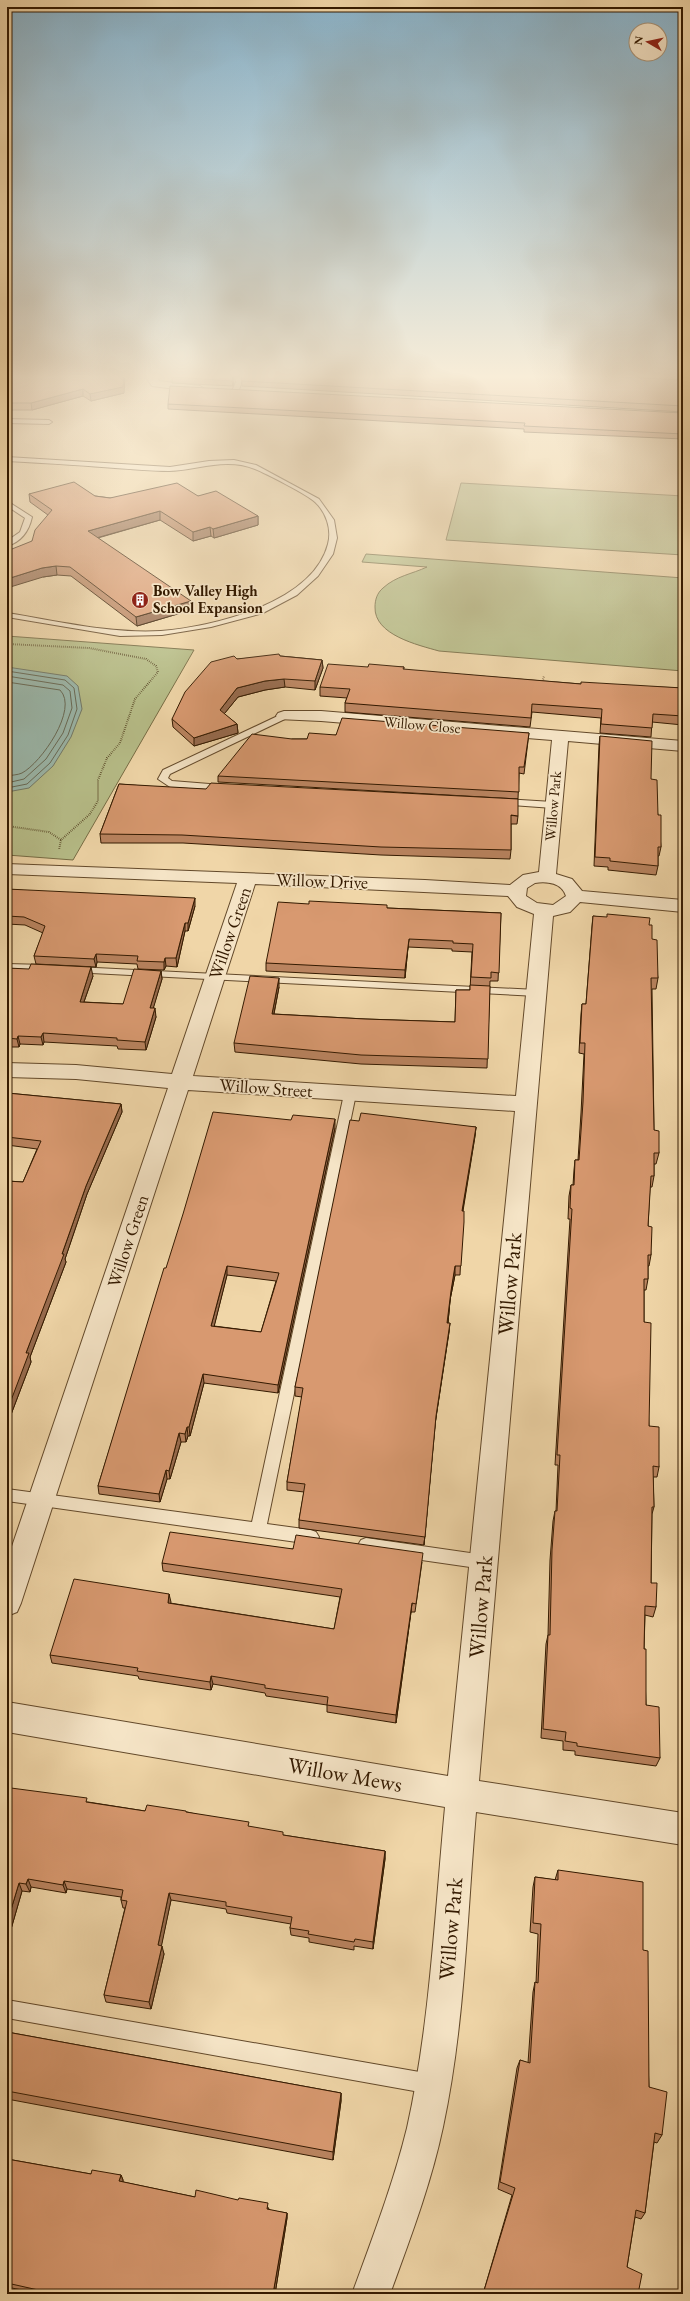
<svg xmlns="http://www.w3.org/2000/svg" width="690" height="2301" font-family="'EB Garamond',serif">
  <style>
    .green { fill: #b7be89; stroke: #766c44 }
    .water { fill: #9bb9ad; stroke: #727968 }
    .lines { fill: none; stroke-linecap: round; stroke-linejoin: round }
    .shore { stroke: #686a56; stroke-width: 1 }
    .service-casing { stroke: #63492a; stroke-width: 2 }
    .minor-casing { stroke: #63492a; stroke-width: 2 }
    .path { stroke: #341a00; stroke-width: 2; stroke-dasharray: 0.5 1.5; stroke-linecap: butt }
    .service { fill: #f5e4c6; fill-rule: evenodd }
    .minor { fill: #f5e4c6; fill-rule: evenodd }
    .wall { fill: #ba8460; stroke: #341a00; fill-rule: evenodd }
    .shaded-wall { fill: #976b4e; stroke: #341a00 }
    .building { fill: #d89970; stroke: #341a00; fill-rule: evenodd }
    .labels { text-anchor: middle; stroke-width: 3.5; stroke-linejoin: round; paint-order: stroke }
    .far-poi-label { font-size: 15px; font-weight: bold; fill: #341a00; stroke: #f5e4c6; text-anchor: start }
    .far-street-label { font-size: 15px; fill: #341a00; stroke: #f5e4c6 }
    .street-label { font-size: 18px; fill: #341a00; stroke: #f5e4c6 }
    .near-street-label { font-size: 22px; fill: #341a00; stroke: #f5e4c6 }
  </style>
  <rect width="100%" height="100%" fill="#f0d6a8"/>
  <filter id="stains"><feTurbulence type="fractalNoise" baseFrequency=".005" numOctaves="4"/><feColorMatrix values="0 0 0 0 .2 0 0 0 0 .09 0 0 0 0 .02 0 0 0 .5 -.17"/></filter>
  <radialGradient id="worn" r=".72"><stop offset=".6" stop-color="#630" stop-opacity="0"/><stop offset="1" stop-color="#630" stop-opacity=".3"/></radialGradient>
  <path class="green" d="M461 483 683 496V555L446 540Z
    M366 554 683 578V671L439 651C418 645 374 635 375 607 375 600 377 593 383 588 396 576 412 574 427 567L362 562Z
    M7 636 194 650 73 860 7 855Z"/>
  <path class="water" d="M7 667 67 676 78 686 82 709 71 737 53 766 29 788 7 792Z"/>
  <g class="lines">
    <path class="shore" d="M7 671 65 680 74 688 77 709 68 735 50 763 27 784 7 788
      M7 676 63 685 70 691 72 708 63 733 46 759 24 779 7 783
      M7 682 60 690C79 709 41 763 22 773 18 775 12 775 7 776"/>
    <g class="service-casing">
      <path id="service" d="M235 375H241C242 381 241 390 235 393L232 391 236 382Z
        M7 419 49 420 52 422 49 424 7 423Z
        M7 457 170 467 209 461 234 460 256 465 319 499 334 520 337 538 333 554 318 576 297 595 263 613 211 627 162 635 120 636 7 617V613C58 621 109 634 161 631 213 627 313 603 328 544 332 529 326 512 315 502 308 495 265 473 255 469 226 457 198 470 169 471 151 471 133 469 115 468 79 465 43 463 7 461Z
        M7 501 32 517C29 531 21 542 7 546V541L20 532 25 518 7 506Z
        M284 713 287 714V718L170 774 168 778 172 781 222 785 227 788 225 790 170 787 158 779 163 770Z
        M502 799 553 802 558 805 553 808 499 804V800Z
        M7 964 46 965 51 968 46 971 7 970Z
        M76 967 537 990 542 993 537 996 72 972 71 970 72 968Z
        M350 1090 356 1094 267 1524 311 1530 316 1532 319 1537 316 1542 311 1544 7 1501V1489L252 1522 344 1094Z
        M366 1538 484 1555 489 1557 492 1562 489 1567 484 1569 366 1552 361 1550 358 1545 361 1540Z
        M7 2000 431 2074 438 2077 441 2084 438 2091 431 2094 7 2018Z"/>
    </g>
    <g class="minor-casing">
      <path id="minor" d="M147 375H157L159 381 200 386 205 389 200 392 152 386 147 379Z
        M284 711H321L683 741V751L568 741 556 874 572 879 582 891 683 900V912L580 902 570 912 553 916 479 1781 683 1813V1845L476 1812C467 1916 465 2024 443 2127 431 2184 410 2239 390 2294H352C372 2239 393 2185 407 2128 430 2025 435 1912 445 1807L7 1732V1702L448 1776 515 1111 188 1090 21 1603 17 1612 7 1616V1561L168 1088 76 1079 7 1077V1063L76 1065 172 1074 237 883 7 874V864L425 880 510 885 523 875 539 872 552 740 321 721 278 719 276 716 278 713ZM535 883C547 881 562 883 566 896L553 905 537 903 526 896 527 888ZM255 884 508 896 517 907 534 914 516 1096 193 1076Z"/>
    </g>
    <path class="path" d="M7 644 89 648 146 659 156 666 158 672 135 699 120 743 107 758 98 780V801L90 814 61 840 59 850
      M542 683 544 676
      M7 826 49 832 61 840"/>
    <use href="#service" class="service"/>
    <use href="#minor" class="minor"/>
  </g>
  <path class="wall" d="M7 375 124 393 91 401 83 396 32 410H7Z
    M172 375H234L233 386 172 383Z
    M241 375H683V412L242 386Z
    M168 404 683 413V439L524 432V429L168 409Z
    M29 494 95 496 110 498 198 496 258 516V525L214 538 211 536 193 541 160 520 98 538 191 610 137 626 71 576 57 575 43 577 32 541 48 515 30 502Z
    M280 656 322 660 323 668 315 690 285 687 265 690 238 697 224 714 237 724 238 733 194 746 173 727 172 719 237 659Z
    M368 667H404V670L581 684 683 688V725L652 722 651 737 600 733 601 718 532 712 530 727 345 712V703L347 698 320 696V687Z
    M529 733 524 774 519 773 518 799 218 782V776L292 739H307L336 735Z
    M600 736 651 779 658 815 661 847 659 856H658V866L656 875 608 870V867L594 866 599 745Z
    M119 784 518 816 517 824H511V850L510 859 381 855 183 843H101L100 834Z
    M7 889 195 906 188 931H185L177 967 166 966 164 970 138 969 137 964 97 962 96 967 36 964 34 956 43 933 25 925 7 924Z
    M387 908 501 913 498 981H490L487 1068 361 1064 235 1052 234 1043 279 987 274 1014 365 1019 455 1022 456 990H470L472 952 452 951V949L408 947 405 978 266 971V963Z
    M593 916 649 925 658 978 656 989H652L654 1130 659 1153 656 1164H654V1176L652 1187H650L648 1226 651 1255 649 1266H648V1279L646 1290H644V1322L649 1426 659 1467 657 1477H653L654 1507 652 1514 651 1583 656 1607 653 1617 645 1615 644 1649 646 1705 660 1758 656 1766 575 1755V1751L563 1750V1741L541 1738 546 1644 548 1635 550 1560 553 1521 555 1511H556L558 1465H555L570 1219H568L569 1196 571 1185H573L574 1170 575 1160H578L581 1113 584 1054 579 1053 581 1014 582 1004H586L592 926Z
    M7 968 93 976 84 1002 123 1004 161 971 162 979 153 1008 156 1017 146 1050 118 1049 117 1046 44 1042 43 1045 20 1044 19 1047H7Z
    M7 1093 121 1104 122 1112 87 1194 65 1259 66 1262 30 1357 31 1362 7 1425V1181L23 1182 37 1149 7 1145Z
    M359 1121 476 1127 475 1136 463 1211 460 1275H455L450 1300 448 1323 449 1332 435 1424 424 1545 299 1528V1520L304 1492 287 1490V1482L302 1397 295 1396V1387Z
    M335 1128 278 1393 204 1383 190 1436H188L186 1442H181L170 1479H167L160 1502 99 1494 98 1486 166 1268ZM227 1275 276 1281 261 1332 214 1326Z
    M293 1549 422 1562 415 1612H411L396 1723 327 1712V1705L266 1696 265 1693 213 1684 211 1690 139 1679 138 1676 52 1663 50 1655 169 1594 170 1603 334 1629 340 1597 163 1571 162 1563Z
    M7 1802H88L145 1811 187 1812 283 1835 385 1851V1859L373 1949 354 1946V1950L309 1942V1938L291 1935 290 1928 291 1924 227 1913 226 1909 171 1900 161 1946 164 1954 151 2009 106 2002 104 1995 125 1908H123L121 1900V1897L67 1889 66 1893 31 1887 30 1892 22 1891 7 1943Z
    M558 1870 643 1950 649 2087 662 2135 657 2143 654 2142 645 2213 641 2219 635 2217 627 2267 638 2294H483L512 2195 498 2189 517 2068 520 2060 528 2063 533 1992 535 1982 536 1983 538 1934 530 1932 533 1887 535 1877 555 1880Z
    M7 2032 341 2093V2101L333 2160 7 2099Z
    M7 2159 91 2174 121 2175 123 2180V2182L195 2197 269 2208 268 2210 287 2213V2218L275 2294H41L7 2287Z"/>
  <path class="shaded-wall" d="M124 375H125L124 393 91 401 90 394Z
    M233 375H234L233 386 232 381Z
    M83 389V396L32 410 31 403Z
    M160 511V520L89 540 88 531Z
    M258 516V525L214 538 213 529Z
    M210 527 211 536 193 541V532Z
    M56 566 57 575 43 577 7 588V579L42 568Z
    M191 601V610L137 626 136 617Z
    M322 660 323 668 315 690V681Z
    M284 679 285 687 265 690 238 697 220 719V710L237 688 265 681Z
    M237 724 238 733 194 746V738Z
    M195 898V906L188 931V923Z
    M185 923V931L177 967 176 958Z
    M409 939 408 947 405 978V970Z
    M96 954 97 962 96 967 94 959Z
    M165 958 166 966 164 970V962Z
    M91 967 93 976 81 1010 80 1002Z
    M161 971 162 979 151 1016 150 1008Z
    M279 978V987L272 1023V1014Z
    M155 1008 156 1017 146 1050 145 1042Z
    M43 1033 44 1042 43 1045 41 1037Z
    M18 1036 20 1044 19 1047 17 1039Z
    M121 1104 122 1112 87 1194 65 1259 66 1262 30 1357 31 1362 7 1425V1411L26 1353 62 1254 86 1186Z
    M335 1119V1128L278 1393V1385Z
    M476 1127 475 1136 461 1220 462 1211Z
    M227 1266V1275L212 1335 211 1326Z
    M455 1266V1275L450 1300 447 1332 451 1291Z
    M450 1323 449 1332 435 1424 424 1545 436 1416Z
    M203 1374 204 1383 190 1436 189 1427Z
    M187 1427 188 1436 186 1442 185 1434Z
    M179 1433 181 1442 170 1479 169 1471Z
    M166 1470 167 1479 160 1502 159 1494Z
    M169 1594 171 1602 169 1611 168 1603Z
    M412 1603 411 1612 396 1723V1715Z
    M211 1676 213 1684 211 1690 210 1682Z
    M385 1851V1859L373 1949V1942Z
    M28 1879 31 1887 30 1892 26 1884Z
    M64 1881 67 1889 66 1893 63 1885Z
    M19 1883 22 1891 7 1943V1923Z
    M169 1893 171 1900 160 1953 158 1945Z
    M162 1946 164 1954 151 2009 149 2002Z
    M341 2093V2101L333 2160V2152Z
    M121 2175 123 2180 122 2186 119 2181Z
    M287 2213V2218L275 2294H273Z"/>
  <path class="building" d="M7 375H124L123 387 90 394 83 389 31 403H7Z
    M172 375H233L232 381 172 377Z
    M241 375H575L683 380V406L242 381Z
    M170 386 683 413V434L524 426 525 423 168 404Z
    M74 482 95 496 110 498 177 483 198 496 216 491 258 516 213 529 210 527 193 532 160 511 88 531 191 601 136 617 70 567 56 566 42 568 7 579V551L32 541 35 530 52 510 29 494Z
    M279 654 280 656 322 660 315 681 284 679 265 681 237 688 220 710 237 724 194 738 172 719 185 692 211 662 234 656 237 659Z
    M328 664 368 667 369 664 404 667 403 669 581 684V682L683 688V716L653 714 652 728 601 724 602 709 532 704 531 718 345 703 350 689 320 687Z
    M342 718 529 733 524 767H519V792L218 776 252 734 292 739H307L309 733 336 735Z
    M600 736 652 741 651 779 657 780 658 815H661V847H658V866L610 861V858L595 857Z
    M211 783 518 799V816L511 815V850L381 847 182 835 100 834 119 784 206 789Z
    M7 889 195 898 188 923H185L176 958H165L164 962 137 961 138 956 96 954 94 959 34 956 45 926 24 917 7 916Z
    M309 901 387 905V908L501 913 499 973 491 972V978L471 977 473 944 453 943V941L409 939 405 970 266 963 278 902 309 904Z
    M607 914 650 918 649 925H652V939L657 940 658 978H651L654 1130 659 1131V1153H654V1176H651L648 1226 652 1227 651 1255H648V1279H644V1322L651 1323 649 1426 659 1427V1467L653 1466 654 1507H652L651 1583H657L656 1607 645 1606 644 1649H646V1705L659 1707 660 1758 577 1746V1743L565 1741 566 1732 543 1729 548 1635H550L552 1550 555 1511H557L560 1455H557L572 1209 570 1208 571 1185H574L575 1160H579L583 1102 585 1043H580L582 1004H586L593 916 607 917Z
    M31 964 91 967 80 1002 123 1004 134 969 161 971 150 1008H155L145 1042 117 1040V1038L43 1033 41 1037 18 1036 17 1039 7 1038V968L29 969Z
    M250 976 279 978 272 1014 365 1019 455 1022 456 990H470V985L490 986 488 1059 361 1055 234 1043Z
    M7 1093 121 1104 86 1186 62 1254H64L26 1353H29L7 1411V1181L23 1182 41 1141 7 1137Z
    M213 1112 291 1120 293 1115 335 1119 278 1385 203 1374 189 1427H187L185 1434 179 1433 169 1471 166 1470 159 1494 98 1486 164 1268H166L183 1214ZM227 1266 279 1273 261 1332 211 1326Z
    M361 1113 476 1127 462 1211H464V1222L461 1266H455L451 1291 447 1323H450L436 1416 425 1537 299 1520 305 1484 287 1482 303 1388 295 1387 350 1120 359 1121Z
    M170 1532 293 1549 296 1535 423 1553 416 1604 412 1603 396 1715 327 1705 328 1697 265 1688V1685L211 1676 210 1682 137 1671 138 1668 50 1655 74 1579 169 1594 168 1603 334 1629 342 1589 162 1563Z
    M11 1788 87 1798 86 1802 145 1811 147 1805 186 1811V1812L249 1822 248 1826 283 1832V1835L385 1851 373 1942 355 1939 354 1942 308 1934 309 1931 290 1928 292 1917 226 1906V1902L169 1893 158 1945 162 1946 149 2002 104 1995 127 1901 121 1900 123 1890 64 1881 63 1885 28 1879 26 1884 19 1883 7 1923V1802Z
    M558 1870 643 1882V1950L648 1951 649 2087 667 2092 662 2135 655 2133 645 2213 636 2210 627 2267 642 2274 638 2294H483L515 2188 500 2182 520 2060 530 2063 535 1982 538 1983 541 1924 533 1923 535 1877 558 1880Z
    M7 2032 341 2093 333 2152 7 2091Z
    M7 2159 91 2174 92 2170 121 2175 119 2181 195 2197 196 2190 238 2200 239 2198 268 2203 267 2209 287 2213 273 2294H56L7 2283Z"/>
  <linearGradient id="sky" x2="0" y2="1"><stop stop-color="#89b6d0"/><stop offset="0.54" stop-color="#f8edd8"/><stop offset="1" stop-color="#f8edd8" stop-opacity="0"/></linearGradient>
  <rect width="690" height="697" fill="url(#sky)"/>
  <defs>
    <g id="building-disc" transform="scale(0.9)"><circle r="9.5" fill="#8f2418" stroke="#f5e4c6"/><path d="M-4-6H4V6H1V3H-1V6H-4ZM-2.5-4.3h1.7v1.8h-1.7ZM.8-4.3h1.7v1.8H.8ZM-2.5-1h1.7V.8h-1.7ZM.8-1h1.7V.8H.8Z" fill="#fff"/></g>
  </defs>
  <g fill-rule="evenodd">
    <use href="#building-disc" x="140" y="600"/>
  </g>
  <g class="labels">
    <g class="far-poi-label">
      <text x="153" y="596">Bow Valley High<tspan x="153" dy="17">School Expansion</tspan></text>
    </g>
    <g class="far-street-label">
      <text transform="translate(422 725) rotate(5)" y="5">Willow Close</text>
      <text transform="translate(553 806) rotate(-85)" y="5">Willow Park</text>
    </g>
    <g class="street-label">
      <text transform="translate(322 881) rotate(2)" y="6">Willow Drive</text>
      <text transform="translate(230 933) rotate(-71)" y="6">Willow Green</text>
      <text transform="translate(266 1088) rotate(4)" y="6">Willow Street</text>
      <text transform="translate(128 1241) rotate(-72)" y="6">Willow Green</text>
    </g>
    <g class="near-street-label">
      <text transform="translate(509 1284) rotate(-85)" y="8">Willow Park</text>
      <text transform="translate(480 1607) rotate(-85)" y="8">Willow Park</text>
      <text transform="translate(345 1774) rotate(10)" y="8">Willow Mews</text>
      <text transform="translate(450 1929) rotate(-85)" y="8">Willow Park</text>
    </g>
  </g>
  <rect width="690" height="2301" fill="none" stroke="#f0d6a8" stroke-width="24"/>
  <rect x="8" y="8" width="674" height="2285" fill="none" stroke="#341a00" stroke-width="2"/>
  <rect x="12" y="12" width="666" height="2277" fill="none" stroke="#341a00"/>
  <g transform="translate(648 42) rotate(279)"><circle r="19" fill="#f5e4c6" stroke="#a89377"/>
  <path d="M0-3L7 15L0 10L-7 15Z" fill="#8f2418"/>
  <text y="-6" font-size="11" font-weight="bold" text-anchor="middle" fill="#341a00">N</text>
  </g>
  <rect width="100%" height="100%" filter="url(#stains)"/>
  <rect width="100%" height="100%" fill="url(#worn)"/>
</svg>
